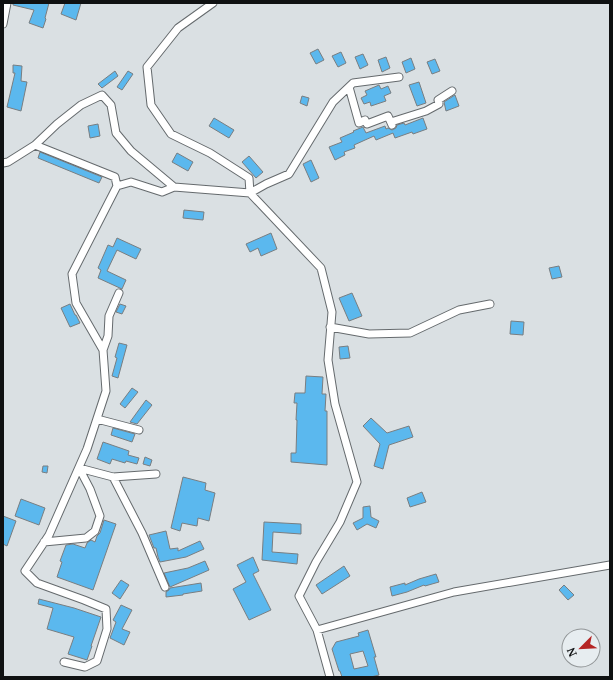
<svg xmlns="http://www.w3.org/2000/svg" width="613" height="680" font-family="'Noto Serif',serif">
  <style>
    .building { fill: #5bb8ee; stroke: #797e81; fill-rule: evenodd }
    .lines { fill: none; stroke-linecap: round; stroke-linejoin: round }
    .minor-casing { stroke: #656a6d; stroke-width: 9 }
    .minor { stroke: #fff; stroke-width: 7 }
  </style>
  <rect width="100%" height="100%" fill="#dae0e3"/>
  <path class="building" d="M13 3H49L45 18 46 19 43 28 29 23 34 10 13 5Z
    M65 3H81L76 20 61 14Z
    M318 49 324 60 316 64 310 53Z
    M341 52 346 63 338 67 332 56Z
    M363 54 368 65 360 69 355 57Z
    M386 57 390 68 382 72 378 60Z
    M411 58 415 69 406 73 402 62Z
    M435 59 440 71 432 74 427 62Z
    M13 65 22 66 21 81 27 82 21 111 7 107 15 73H13Z
    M115 71 118 76 102 88 98 84Z
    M128 71 133 74 122 90 117 87Z
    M419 82 426 103 417 106 409 85Z
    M379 85 381 89 388 86 391 93 384 96 386 101 371 106 370 102 364 104 361 98 367 95 365 91Z
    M455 95 459 106 446 111 444 102Z
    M302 96 309 98 307 106 300 103Z
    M214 118 234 130 229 138 209 126Z
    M423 118 427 129 413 134 412 132 395 138 393 133 376 140 374 136 354 145 355 148 344 152 345 155 335 160 329 147 342 142 340 138 354 132 353 131 363 127 366 133 385 126 386 129 388 128 392 130 396 128 397 125 404 123 405 125Z
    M98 124 100 136 90 138 88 126Z
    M40 152 102 177 99 183 38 158Z
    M177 153 193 162 188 171 172 162Z
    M249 156 263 172 256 178 242 162Z
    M311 160 319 178 311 182 303 164Z
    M184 210 204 212 203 220 183 218Z
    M271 233 277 249 261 256 258 248 250 252 246 244Z
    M117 238 141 249 136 259 117 250 107 271 126 280 122 289 98 278 101 270 98 268 108 245 113 247Z
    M559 266 562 277 552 279 549 268Z
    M352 293 362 316 349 321 339 298Z
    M70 304 75 315H76L80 323 70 327 61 308Z
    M120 304 126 306 122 314 116 312Z
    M511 321 524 322 523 335 510 334Z
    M119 343 127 345 118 378 112 376 117 358 115 357Z
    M348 346 350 358 340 359 339 347Z
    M306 376 323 377 322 394H326L325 411H327V465L291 462V453H296L297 420H296L297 403H294L295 393H305Z
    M132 388 138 392 125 408 120 404Z
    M146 400 152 405 137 424 130 422Z
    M371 418 387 433 409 426 413 437 389 445 383 469 374 466 380 444 363 426Z
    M113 428 135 434 132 442 111 435Z
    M103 442 129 451 128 455 139 458 137 464 126 461 125 463 112 459 110 464 97 459Z
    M145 457 152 460 150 466 143 464Z
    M43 466H48L47 473 42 472Z
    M183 477 206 483 205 490 215 493 209 521 198 518 197 526 182 523 180 531 171 528Z
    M422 492 426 502 410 507 407 498Z
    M21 499 45 508 39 525 15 516Z
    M370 506 371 517 379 521 376 528 367 524 357 530 353 523 363 518V507Z
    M3 516 16 521 7 546 3 544Z
    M104 520 116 524 93 590 57 577 62 562 60 561 66 545 73 544 85 548 87 543 91 540 95 542 97 536 100 533Z
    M264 522 301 524V534L273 532 272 552 298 554 297 564 262 560Z
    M166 531 170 549 178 548V551L200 541 204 549 186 557 160 562 158 557 156 548H154L149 535Z
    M253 557 259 571 253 574 271 610 249 620 233 589 246 582 237 565Z
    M205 561 209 570 170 587 164 573 188 568Z
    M344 566 350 576 322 594 316 585Z
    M436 574 439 582 425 586 424 585 407 592 392 596 390 587 405 583V585L419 579Z
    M121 580 129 585 120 599 112 593Z
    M201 583 202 591 183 594V595L166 597V592L169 590 170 588Z
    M564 585 574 595 568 600 559 590Z
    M39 599 74 608 101 617 91 646H92L87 660 68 654 74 637 47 629 53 608 38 604Z
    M121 605 132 610 122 629 130 632 124 645 110 638 116 622 113 620Z
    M368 630 376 657H374L379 675 371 677H342L340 671H339L332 649 336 642 359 636 358 633ZM363 651 368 666 354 669 350 654Z"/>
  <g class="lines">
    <g class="minor-casing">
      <path id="minor" d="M213 3 178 28 147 67 151 105 171 134 210 153 249 178 250 193 321 268 332 312 328 360 335 404 357 482 340 522 316 562 299 596 317 630 330 677
        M3 24 7 3
        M349 87 359 123 365 120 367 124 388 116 392 125
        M391 122 426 111 439 104 438 100 452 91
        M35 145 115 177 117 186
        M3 163 8 162 35 145 57 124 81 105 102 95 111 105 116 133 131 151 174 187
        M330 327 369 334 410 333 459 310 490 304
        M103 350 108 336 109 316 119 293
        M97 419 139 430
        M113 477 142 533 165 587
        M44 542 86 538 95 531 100 516 90 489 79 468 113 477 156 474
        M317 630 454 592 610 565
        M64 662 85 667 97 661 107 629 106 609 84 600 37 583 25 571 49 535 87 449 106 391 103 350 76 303 72 274 117 186 131 182 162 192 174 187 250 193 266 184 289 174 333 102 353 83 399 77"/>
    </g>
    <use href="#minor" class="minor"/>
  </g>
  <rect width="613" height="680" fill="none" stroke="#0f1112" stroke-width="8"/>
  <g transform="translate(581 648) rotate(246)"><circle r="19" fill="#e7edf0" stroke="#919597"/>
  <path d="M0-3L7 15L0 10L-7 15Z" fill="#b52524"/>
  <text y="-6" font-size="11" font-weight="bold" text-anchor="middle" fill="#0f1112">N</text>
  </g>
</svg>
